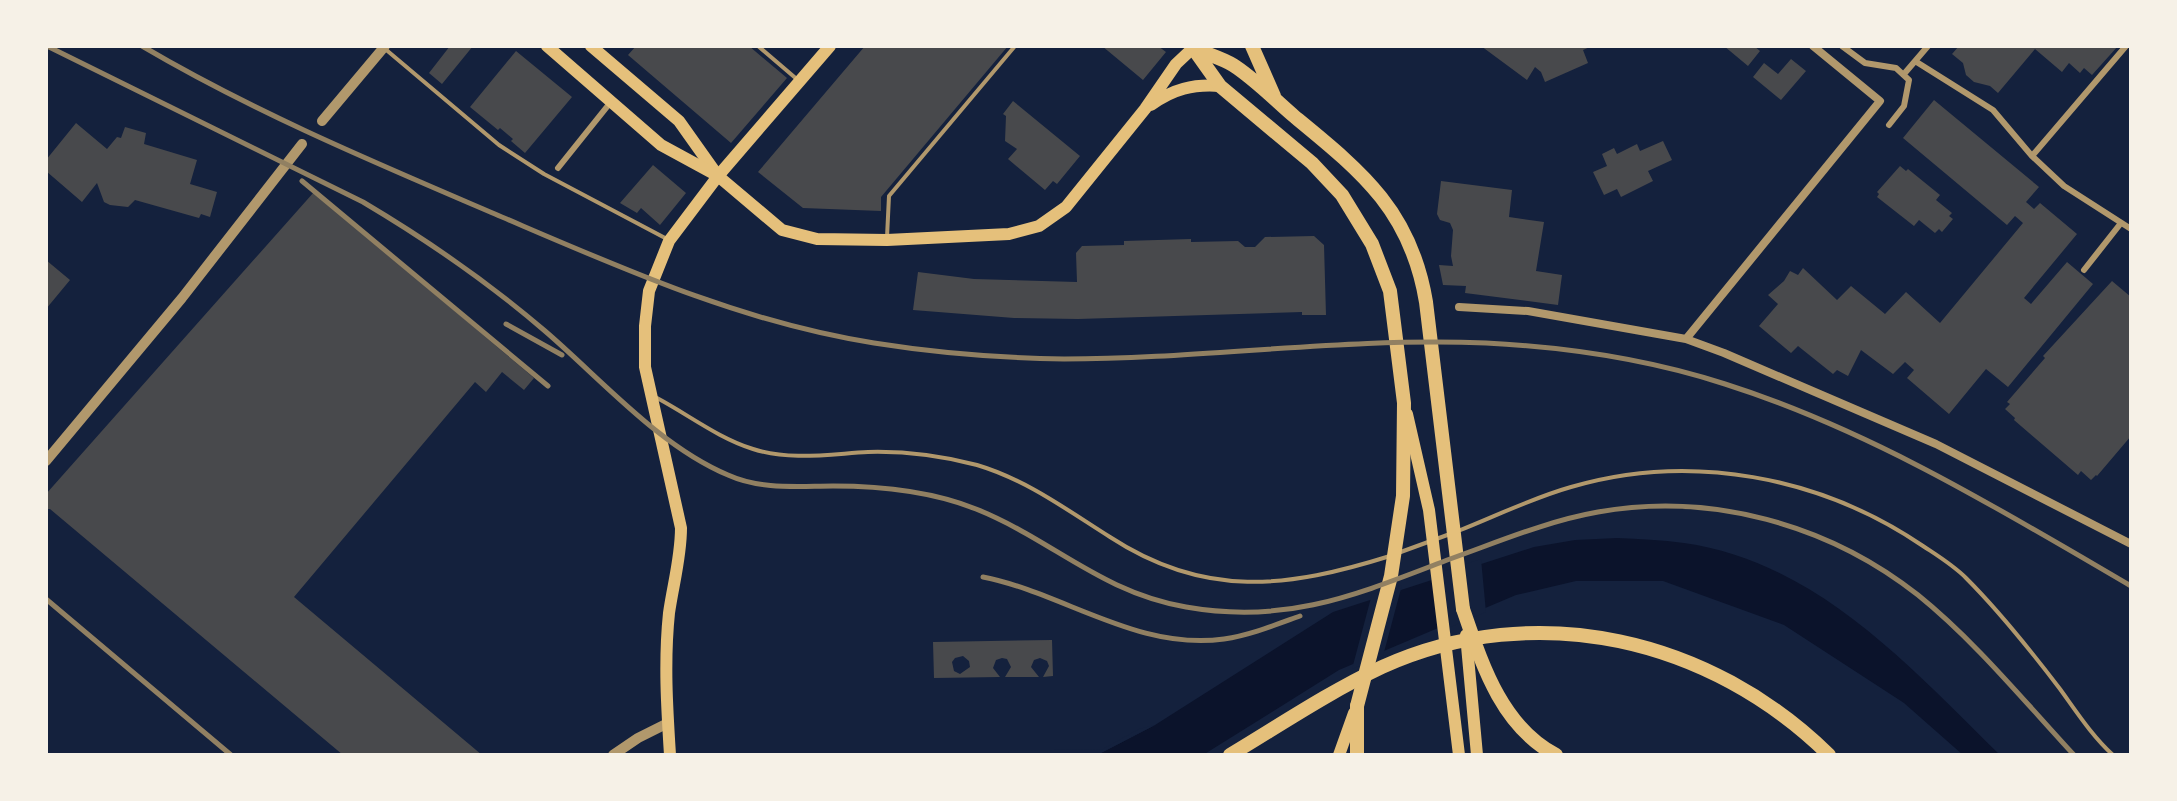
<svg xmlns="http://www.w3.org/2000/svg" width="2177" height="801" font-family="'Archivo Narrow',sans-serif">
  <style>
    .water { fill: #0b132b }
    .pier { fill: #14213d }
    .building { fill: #48494c; fill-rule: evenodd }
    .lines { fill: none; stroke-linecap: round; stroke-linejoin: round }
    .service { stroke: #b1986c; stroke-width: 4 }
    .pedestrian { stroke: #b1986c; stroke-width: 6 }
    .minor { stroke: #b1986c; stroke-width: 8 }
    .tertiary { stroke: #b1986c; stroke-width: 10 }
    .secondary { stroke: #e5c07b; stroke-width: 12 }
    .primary { stroke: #e5c07b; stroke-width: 12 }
    .trunk { stroke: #e5c07b; stroke-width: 14 }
    .motorway { stroke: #e5c07b; stroke-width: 14 }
    .rail { stroke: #918062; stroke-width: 5 }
  </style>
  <rect width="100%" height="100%" fill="#14213d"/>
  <path class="water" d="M1617 538C1639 539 1662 540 1684 543 1817 562 1909 666 2000 755H1963L1904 703 1784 625 1663 581H1576L1516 595 1339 670 1203 755H1011L1101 753 1155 725 1333 612 1534 547 1575 540Z"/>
  <path class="pier" d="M1481 559 1486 612 1439 632 1432 575Z
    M1402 585 1383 656 1352 669 1372 594Z
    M1155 725 1101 753 1007 755 1009 751 1103 749 1139 729Z"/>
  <path class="building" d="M450 46H473L442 84 429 73Z
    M636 46H749L787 78 731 143 628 55Z
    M865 46H1008L881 197V211L803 208 758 172Z
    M1102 46H1158L1166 52 1143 80Z
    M1481 46H1592L1583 50 1588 63 1545 82 1541 72 1535 67 1527 80Z
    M1724 46H1754L1760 51 1748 66Z
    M1959 46H2118L2092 75 2084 68 2080 73 2069 63 2062 72 2035 49 1998 93 1990 86 1974 82 1966 75 1963 63 1952 54Z
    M516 51 572 97 525 153 511 141 513 139 500 128 498 130 470 107Z
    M1791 59 1806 71 1781 100 1753 77 1764 63 1778 74Z
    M1934 100 2039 187 2026 202 2034 209 2040 203 2077 234 2024 298 2031 304 2067 262 2093 284 2008 387 1986 369 1949 414 1907 378 1914 370 1905 362 1893 374 1861 350 1848 376 1837 370 1833 374 1798 346 1791 353 1759 326 1778 304 1768 295 1784 281 1790 271 1798 275 1803 268 1837 300 1851 286 1885 314 1906 292 1940 323 2023 223 2015 216 2007 225 1903 138Z
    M1013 101 1080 156 1057 184 1053 181 1045 190 1008 159 1017 149 1005 141 1006 116 1003 114Z
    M76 123 107 149 117 137 121 138 125 127 146 133 144 144 197 160 190 184 217 192 210 217 201 214 199 218 135 200 128 207 110 205 104 202 97 183 82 202 46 171V160Z
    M1663 141 1672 160 1648 171 1653 181 1621 197 1617 189 1604 195 1593 172 1607 166 1602 154 1614 148 1617 154 1637 144 1640 151Z
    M653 165 686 193 660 225 641 208 637 213 620 203Z
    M1900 166 1906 171 1908 169 1940 195 1936 200 1952 213 1949 216 1953 219 1942 232 1939 229 1935 233 1919 220 1914 226 1877 197 1879 194 1877 192Z
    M1441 181 1512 190 1509 217 1544 222 1536 271 1562 275 1558 305 1465 293 1466 286 1443 285 1439 265 1453 266 1451 256 1453 230 1450 223 1440 220 1437 214Z
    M314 192 534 378 524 390 502 372 486 392 475 382 294 597 482 755H343L50 509H46V494Z
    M1314 236 1324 245 1326 315H1302V312L1078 319 1014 318 913 310 918 272 974 279 1077 282 1076 253 1082 246 1124 245V241L1191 239V242L1238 241 1245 247H1255L1265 237Z
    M46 260 70 280 46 309Z
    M2112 281 2131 297V436L2097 476 2096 475 2091 480 2081 471 2078 475 2014 420 2015 418 2005 409 2010 404 2007 402 2045 358 2043 356Z
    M1052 640 1053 676 1043 677 1049 666 1047 661 1040 658 1034 660 1031 667 1039 677H1005L1011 667 1007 659 1002 658 996 660 993 668 1000 677 934 678 933 642ZM963 656 969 661 970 667 960 674 954 671 952 662 955 658Z"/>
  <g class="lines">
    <path class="service" d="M758 46 799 81
      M384 48 499 145 544 174 667 239
      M887 237 889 196 1015 46
      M657 398C689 415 718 438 753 449 790 461 830 454 868 452 904 451 942 456 977 465 1027 480 1067 510 1110 537 1205 599 1288 588 1390 556
      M1458 531C1496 516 1532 498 1571 487 1690 452 1820 476 1923 546 1938 556 1953 565 1966 578 2000 612 2031 651 2060 689 2076 711 2092 736 2113 755
      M1398 553 1450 534"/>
    <path class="pedestrian" d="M1842 46 1865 63 1896 68 1909 80 1904 106 1889 125
      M1915 61 1993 110 2032 156 2064 186 2131 229
      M1904 74 1928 46
      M2032 156 2126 46
      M558 168 610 103
      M2084 270 2121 223"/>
    <path class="minor" d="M1459 307 1528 311 1686 339 1724 353 1936 444 2131 544
      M1686 339 1880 101 1813 46"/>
    <path class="tertiary" d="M322 121 385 46
      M46 461 182 298 302 144
      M613 755 638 738 668 723"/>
    <path class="secondary" d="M591 46 679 121 718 176 782 230 817 239 887 240 1009 234 1039 226 1066 207 1145 109 1176 64 1193 48 1190 46
      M1151 105C1173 89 1193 84 1220 86"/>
    <path class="primary" d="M547 46 661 145 718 176
      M1407 414 1429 510 1459 755
      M1466 635 1477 755
      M670 755C667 708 664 661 669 613 673 585 681 557 681 528L645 367V326L649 291 669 241 718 176 830 46
      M1339 755 1354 713"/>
    <path class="trunk" d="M1252 46 1274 96
      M1193 48 1220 86 1312 163 1342 195 1372 244 1390 291 1404 403 1403 496 1391 576 1357 706
      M1194 48C1206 54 1222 58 1233 65 1255 79 1275 100 1295 117 1362 172 1411 211 1426 302L1463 609"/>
    <path class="motorway" d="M1463 609C1482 664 1501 726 1556 755
      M1230 755C1280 725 1329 692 1382 667 1537 597 1711 639 1829 755
      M1357 755V706"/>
    <path class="rail" d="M47 46 363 202C427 240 488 282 545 331 601 379 659 446 728 475 761 490 798 486 833 486 882 486 931 491 976 509 1053 540 1100 592 1186 607 1288 625 1358 594 1450 559 1498 542 1547 521 1598 512 1711 492 1828 524 1918 595 1975 641 2024 701 2074 755
      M142 46C254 112 376 163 495 214 619 267 740 322 874 343 937 353 1000 358 1064 359 1204 359 1345 337 1486 343 1566 347 1648 359 1725 384 1870 430 2001 510 2131 586
      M302 181 548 386
      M506 324 562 355
      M983 577C1064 593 1137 651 1224 639 1250 635 1275 625 1300 616
      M46 599 231 755"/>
  </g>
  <rect width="2177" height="801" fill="none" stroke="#f6f1e7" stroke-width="96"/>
</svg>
